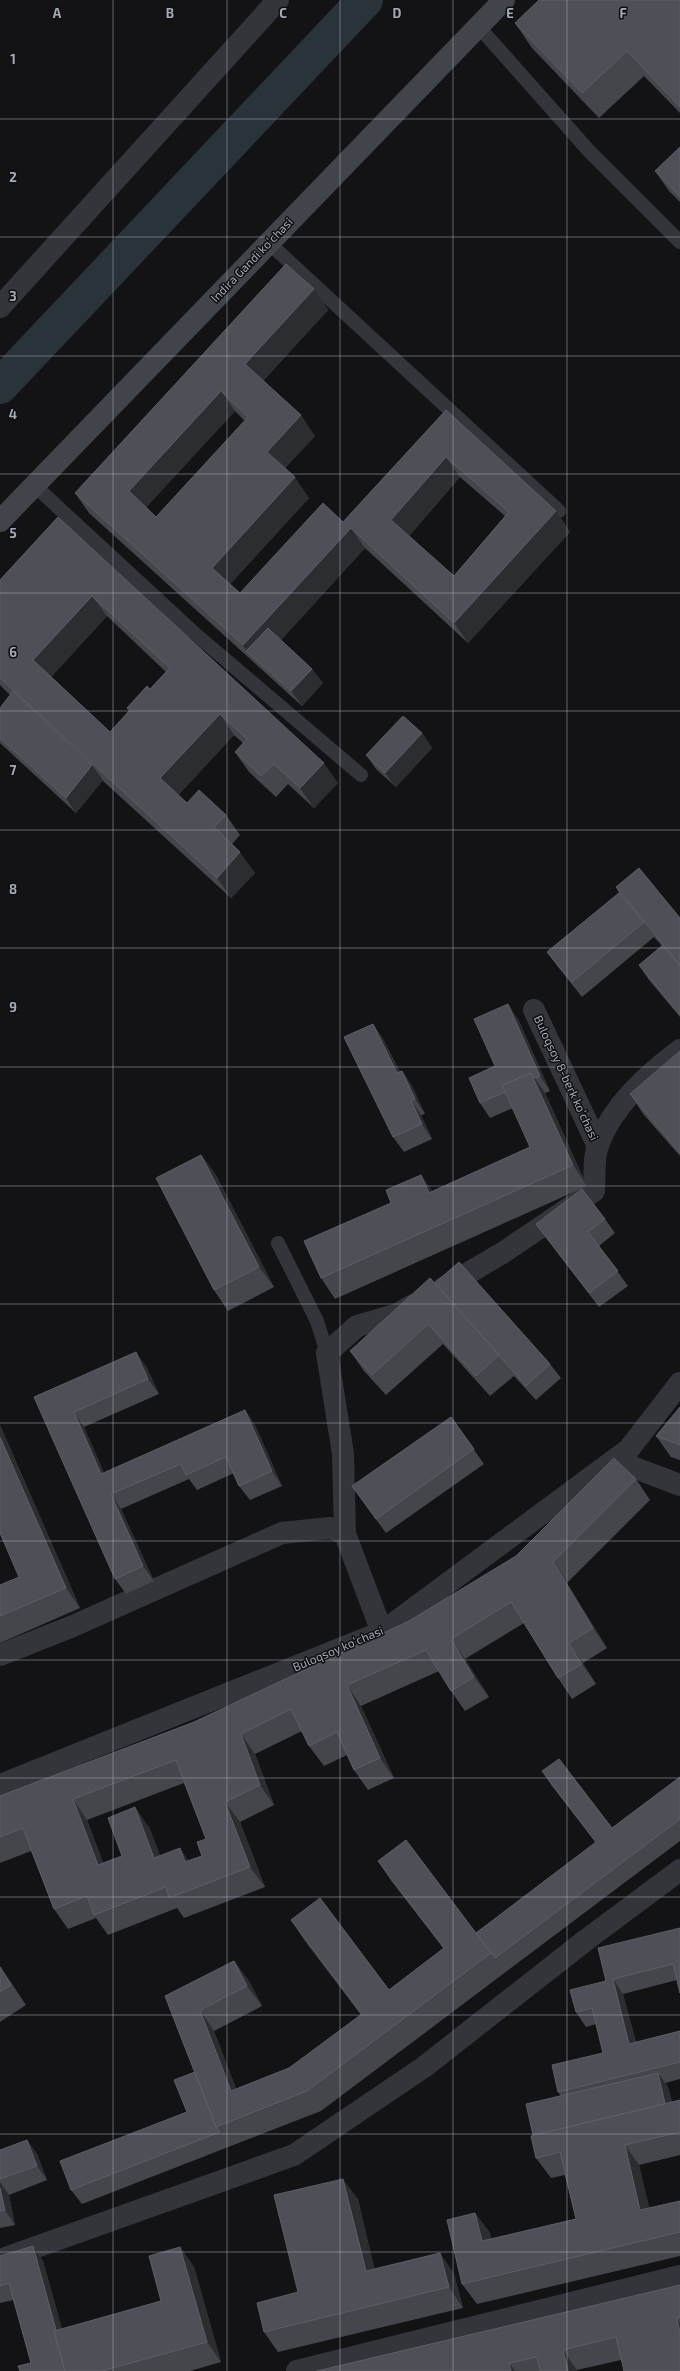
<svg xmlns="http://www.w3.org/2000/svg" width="680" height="2371" font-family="'Exo 2',sans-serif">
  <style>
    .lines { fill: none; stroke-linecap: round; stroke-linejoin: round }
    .canal { stroke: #28333a; stroke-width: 36 }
    .lane { stroke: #34353b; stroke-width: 14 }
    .street { stroke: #34353b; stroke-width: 22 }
    .secondary { stroke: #42444b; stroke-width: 22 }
    .wall { fill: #44464b; fill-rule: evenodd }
    .shaded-wall { fill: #2c2d31 }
    .building { fill: #4f5057; stroke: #5c5e66; fill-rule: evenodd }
    .grid { fill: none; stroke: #a4aab7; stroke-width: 1; stroke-opacity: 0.55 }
    .labels { text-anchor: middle; stroke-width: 3; stroke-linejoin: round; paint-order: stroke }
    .street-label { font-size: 12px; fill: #a4aab7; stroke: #0e0f10 }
    .grid-label { font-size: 13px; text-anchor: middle; font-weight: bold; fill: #a4aab7; stroke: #0e0f10; stroke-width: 3; stroke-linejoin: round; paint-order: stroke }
  </style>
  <rect width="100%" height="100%" fill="#131316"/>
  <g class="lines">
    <path class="canal" d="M0 386 365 0"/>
    <path class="lane" d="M478 26 589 151 680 242
      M269 243 559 511
      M34 485 193 632 361 775
      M278 1243 317 1321 327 1353"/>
    <path class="street" d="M0 307 278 0
      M534 1010 598 1146
      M443 1288 504 1252 594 1191C595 1177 593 1158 598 1145 613 1105 647 1075 680 1050
      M614 1460 680 1485
      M345 1534 343 1454 327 1353 357 1326 398 1314 413 1305
      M0 1655 73 1626 282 1533 330 1528 345 1534 382 1632
      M0 1785 382 1632 629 1449 680 1383
      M0 2260 294 2155 424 2067 586 1940 680 1870
      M297 2371 680 2276"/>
    <path class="secondary" d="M0 521 504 0"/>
  </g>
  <path class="wall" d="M680 0V113L644 76 599 118 532 48 515 23Z
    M680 147V202L669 191 655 171Z
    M314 289 328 310 263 381 315 436 285 468 309 498 230 584 240 593 343 522 446 410 556 511 570 532 468 643 365 548 281 640 312 669 323 683 302 706 89 513 75 493ZM235 411 245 421 156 517 146 507ZM460 477 505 516 454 576 409 536Z
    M58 517 338 783 314 808 288 784 276 797 249 772 235 752 243 743 234 735 178 795 187 803 226 815 240 835 232 844 255 873 231 898 102 780H103L76 813 0 743V708L10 695 0 685V580ZM107 616 166 672 150 689 127 708 129 711 110 732 51 677Z
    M422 733 432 748 396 787 376 769 366 755Z
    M616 887 680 918V1017L649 980 639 965 662 946 654 937 582 997 558 967 547 952 619 893Z
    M518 1019 550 1091 545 1093 587 1186 335 1299 321 1278 391 1203 421 1175 432 1191 530 1147 513 1108 490 1118 480 1103Z
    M373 1024 383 1039 400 1072 402 1071 412 1086 425 1114 421 1115 432 1139 404 1152 393 1137Z
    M680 1051V1156L644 1115 630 1094Z
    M201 1155 216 1175 274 1287 228 1311 214 1290Z
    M605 1219 615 1233 599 1246 628 1286 599 1307 547 1239 536 1224Z
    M435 1283 550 1364 561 1378 536 1400 514 1376 490 1396 443 1344 386 1395 364 1371 350 1351Z
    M146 1366 159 1394 84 1427 104 1473 245 1410 255 1425 282 1486 250 1500 239 1486 234 1473 197 1490 189 1479 121 1509 154 1581 126 1594 115 1579 34 1397Z
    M680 1407V1460L671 1457 656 1436Z
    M451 1417 484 1464 386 1533 352 1486Z
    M0 1425 80 1608 0 1643V1585L19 1577 0 1533Z
    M636 1479 650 1500 567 1583 607 1648 583 1663 596 1684 572 1699 558 1678 524 1623 465 1659 489 1697 465 1711 451 1691 439 1671 361 1706 394 1778 368 1790 354 1770 347 1755 324 1766 309 1746 302 1731 255 1754 274 1805 240 1822 265 1887 184 1918 177 1908 108 1935 96 1918 68 1929 54 1909 31 1851 0 1863V1796L194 1722 409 1621 516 1556ZM184 1783 206 1839 202 1856 189 1860 160 1856 149 1827 122 1856 103 1863 87 1820Z
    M542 1771 612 1828 680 1777V1841L321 2111 82 2204 71 2190 187 2112 195 2072 165 1996 234 1961 249 1981 262 2006 214 2031 236 2089 289 2068 361 2015 305 1941 291 1920 389 1990 444 1949 392 1882 378 1861 476 1933 596 1843 552 1786Z
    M680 1928 677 1980 623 1994 636 2042 680 2031V2079L665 2083 668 2087 672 2102 680 2100V2155L639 2165 649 2208 680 2201V2256L477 2304 462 2284 475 2213 490 2233 491 2239 576 2219 565 2175 551 2178 536 2158 533 2135 561 2096 558 2092 603 2053 596 2024 586 2027 576 2012 606 1981Z
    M0 1966 26 2005 0 2022Z
    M27 2140 37 2154 47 2180 9 2195 15 2225 0 2228V2150Z
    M358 2199 374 2269 440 2253 454 2274 463 2308 278 2352 264 2332 298 2292Z
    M33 2246 43 2261 62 2329 161 2301 180 2247 194 2267 221 2362 190 2371H20L31 2363 13 2300 0 2303V2256Z
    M680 2285V2371L621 2360 577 2370V2371H317Z"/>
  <path class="shaded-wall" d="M314 289 328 310 259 385 245 364Z
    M221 391 235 411 143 511 129 491Z
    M301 415 315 436 281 472 267 452Z
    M446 457 460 477 405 541 391 520Z
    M295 477 309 498 226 589 212 568Z
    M556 511 570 532 468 643 454 623Z
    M351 528 365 548 260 663 246 651 243 645Z
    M92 596 107 616 47 681 33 660Z
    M312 669 323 683 302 706 291 691Z
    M220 714 234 735 175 799 160 778Z
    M422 733 432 748 396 787 385 773Z
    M324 763 338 783 314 808 300 788Z
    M92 765 103 780 76 813 66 798Z
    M240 852 255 873 231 898 217 878Z
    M508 1004 518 1019 550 1091 540 1076Z
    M373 1024 383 1039 407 1088 397 1073Z
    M402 1071 412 1086 425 1114 415 1099Z
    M531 1073 545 1093 587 1186 573 1165Z
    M411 1100 421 1115 432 1139 422 1124Z
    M201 1155 216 1175 274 1287 259 1267Z
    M421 1175 435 1195 429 1193Z
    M136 1352 146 1366 159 1394 148 1379Z
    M245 1410 255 1425 282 1486 272 1471Z
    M74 1412 84 1427 111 1489 101 1474Z
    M0 1425 80 1608 66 1588 0 1437Z
    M111 1494 121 1509 154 1581 143 1566Z
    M553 1562 567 1583 607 1648 593 1628Z
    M451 1639 465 1659 489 1697 474 1677Z
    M569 1643 583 1663 596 1684 582 1664Z
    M347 1685 361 1706 394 1778 380 1758Z
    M241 1734 255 1754 274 1805 260 1785Z
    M73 1799 87 1820 112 1885 98 1865Z
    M225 1802 240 1822 265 1887 250 1867Z
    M135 1807 149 1827 169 1878 154 1858Z
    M180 1848 194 1869 185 1862Z
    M234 1961 249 1981 262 2006 247 1986Z
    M0 1966 26 2005 0 1967Z
    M613 1979 623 1994 640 2058 629 2044Z
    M200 2010 214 2031 245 2111 231 2091Z
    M658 2073 668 2087 677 2124 667 2109Z
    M27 2140 37 2154 47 2180 37 2166Z
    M625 2145 639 2165 655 2230 640 2210Z
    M343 2179 358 2199 380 2291 366 2271Z
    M0 2182 9 2195 15 2225 5 2210 0 2188Z
    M475 2213 490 2233 496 2262 482 2241Z
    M33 2246 43 2261 74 2371H68Z
    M180 2247 194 2267 221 2362 207 2342Z
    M440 2253 454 2274 463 2308 449 2287Z
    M677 2318 680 2323V2332Z
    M563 2350 577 2370V2371H568Z
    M509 2363 515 2371H511Z"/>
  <path class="building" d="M539 0H680V107L627 51 582 93 515 23Z
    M680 147V197L655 171Z
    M286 264 314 289 245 364 301 415 267 452 295 477 212 568 240 593 323 503 343 522 446 410 556 511 454 623 351 528 243 645 75 493ZM221 391 248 417 156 517 129 491ZM446 457 509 512 454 576 391 520Z
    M58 517 324 763 300 788 274 764 261 776 235 752 247 739 220 714 160 778 187 803 199 790 226 815 214 827 240 852 217 878 0 678V580ZM92 596 170 668 150 689 147 686 127 708 130 710 110 732 33 660Z
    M268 628 312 669 291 691 246 651Z
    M13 691 92 765 66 798 0 738V708Z
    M403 716 422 733 385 773 366 755Z
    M639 868 680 918V965L616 887Z
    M619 893 644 922 572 982 547 952Z
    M663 945 680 966V1015L639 965Z
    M508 1004 540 1076 535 1078 531 1073 502 1085 505 1092 480 1103 469 1078 495 1066 474 1019Z
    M373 1024 397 1073 402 1071 415 1099 411 1100 422 1124 393 1137 344 1037Z
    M680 1051V1153L630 1094Z
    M531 1073 573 1165 321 1278 304 1241 391 1203 386 1190 421 1175 429 1193 530 1147 502 1085Z
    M201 1155 259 1267 214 1290 156 1178Z
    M582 1189 605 1219 588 1232 618 1271 589 1293 536 1224Z
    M459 1262 550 1364 526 1386 504 1361 499 1355 435 1283Z
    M430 1278 499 1355 476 1376 428 1324 372 1375 350 1351Z
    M136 1352 148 1379 74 1412 101 1474 245 1410 272 1471 239 1486 226 1457 186 1475 181 1464 111 1494 143 1566 115 1579 34 1397Z
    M680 1407V1445L656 1436Z
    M451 1417 474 1449 376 1519 352 1486Z
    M0 1437 66 1588 0 1616V1585L19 1577 0 1533Z
    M614 1458 636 1479 553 1562 593 1628 569 1643 582 1664 558 1678 511 1602 451 1639 474 1677 451 1691 426 1650 347 1685 380 1758 354 1770 337 1732 309 1746 291 1709 241 1734 260 1785 225 1802 250 1867 169 1898 166 1887 94 1915 87 1896 54 1909 23 1828 0 1837V1796L194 1722 409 1621 516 1556ZM176 1760 206 1839 197 1842 202 1856 185 1862 180 1848 154 1858 135 1807 108 1818 122 1856 98 1865 73 1799Z
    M559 1759 612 1828 680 1777V1819L495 1958 476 1933 596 1842 542 1771Z
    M406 1840 491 1953 307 2091 216 2127 165 1996 234 1961 247 1986 200 2010 231 2091 289 2068 362 2014 291 1920 320 1898 389 1990 444 1948 378 1861Z
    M680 1928V1993L673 1964 613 1979 629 2044 680 2031V2062L558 2092 552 2065 603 2053 592 2008 576 2012 570 1990 606 1981 598 1948Z
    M0 1967 11 1985 0 1992Z
    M195 2072 216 2127 220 2132 71 2190 60 2161 187 2112 174 2080Z
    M658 2073 665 2104 533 2135 526 2104Z
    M680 2100V2132L625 2145 640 2210 680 2201V2232L462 2284 447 2220 475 2213 482 2241 576 2219 560 2152 536 2158 531 2136Z
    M27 2140 37 2166 0 2179V2150Z
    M343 2179 366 2271 440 2253 449 2287 264 2332 257 2303 298 2292 274 2195Z
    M0 2188 5 2210 0 2211Z
    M33 2246 56 2330 54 2331 65 2371H20L18 2366 31 2363 9 2283 0 2286V2256Z
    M180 2247 207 2342 102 2371H65L54 2331 161 2301 149 2256Z
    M680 2285V2317L677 2318 680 2332V2371H624L616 2337 563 2350 568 2371H540L537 2357 509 2363 511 2371H317Z"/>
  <path class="grid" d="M113 0V2371M227 0V2371M340 0V2371M453 0V2371M567 0V2371M0 119H680M0 237H680M0 356H680M0 474H680M0 593H680M0 711H680M0 830H680M0 948H680M0 1067H680M0 1186H680M0 1304H680M0 1423H680M0 1541H680M0 1660H680M0 1778H680M0 1897H680M0 2015H680M0 2134H680M0 2252H680"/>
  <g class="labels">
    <g class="street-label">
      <text transform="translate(252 260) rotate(-46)" y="4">Indira Gandi koʻchasi</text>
      <text transform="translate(566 1078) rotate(65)" y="4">Buloqsoy 8-berk koʻchasi</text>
      <text transform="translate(338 1649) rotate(-23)" y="4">Buloqsoy koʻchasi</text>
    </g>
  </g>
  <g class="grid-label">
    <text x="57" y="18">A</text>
    <text x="170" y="18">B</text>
    <text x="283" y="18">C</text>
    <text x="397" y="18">D</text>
    <text x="510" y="18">E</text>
    <text x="623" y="18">F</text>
    <text x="13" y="64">1</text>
    <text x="13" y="182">2</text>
    <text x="13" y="301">3</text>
    <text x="13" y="419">4</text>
    <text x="13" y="538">5</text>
    <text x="13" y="657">6</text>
    <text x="13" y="775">7</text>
    <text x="13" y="894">8</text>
    <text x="13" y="1012">9</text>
  </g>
</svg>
